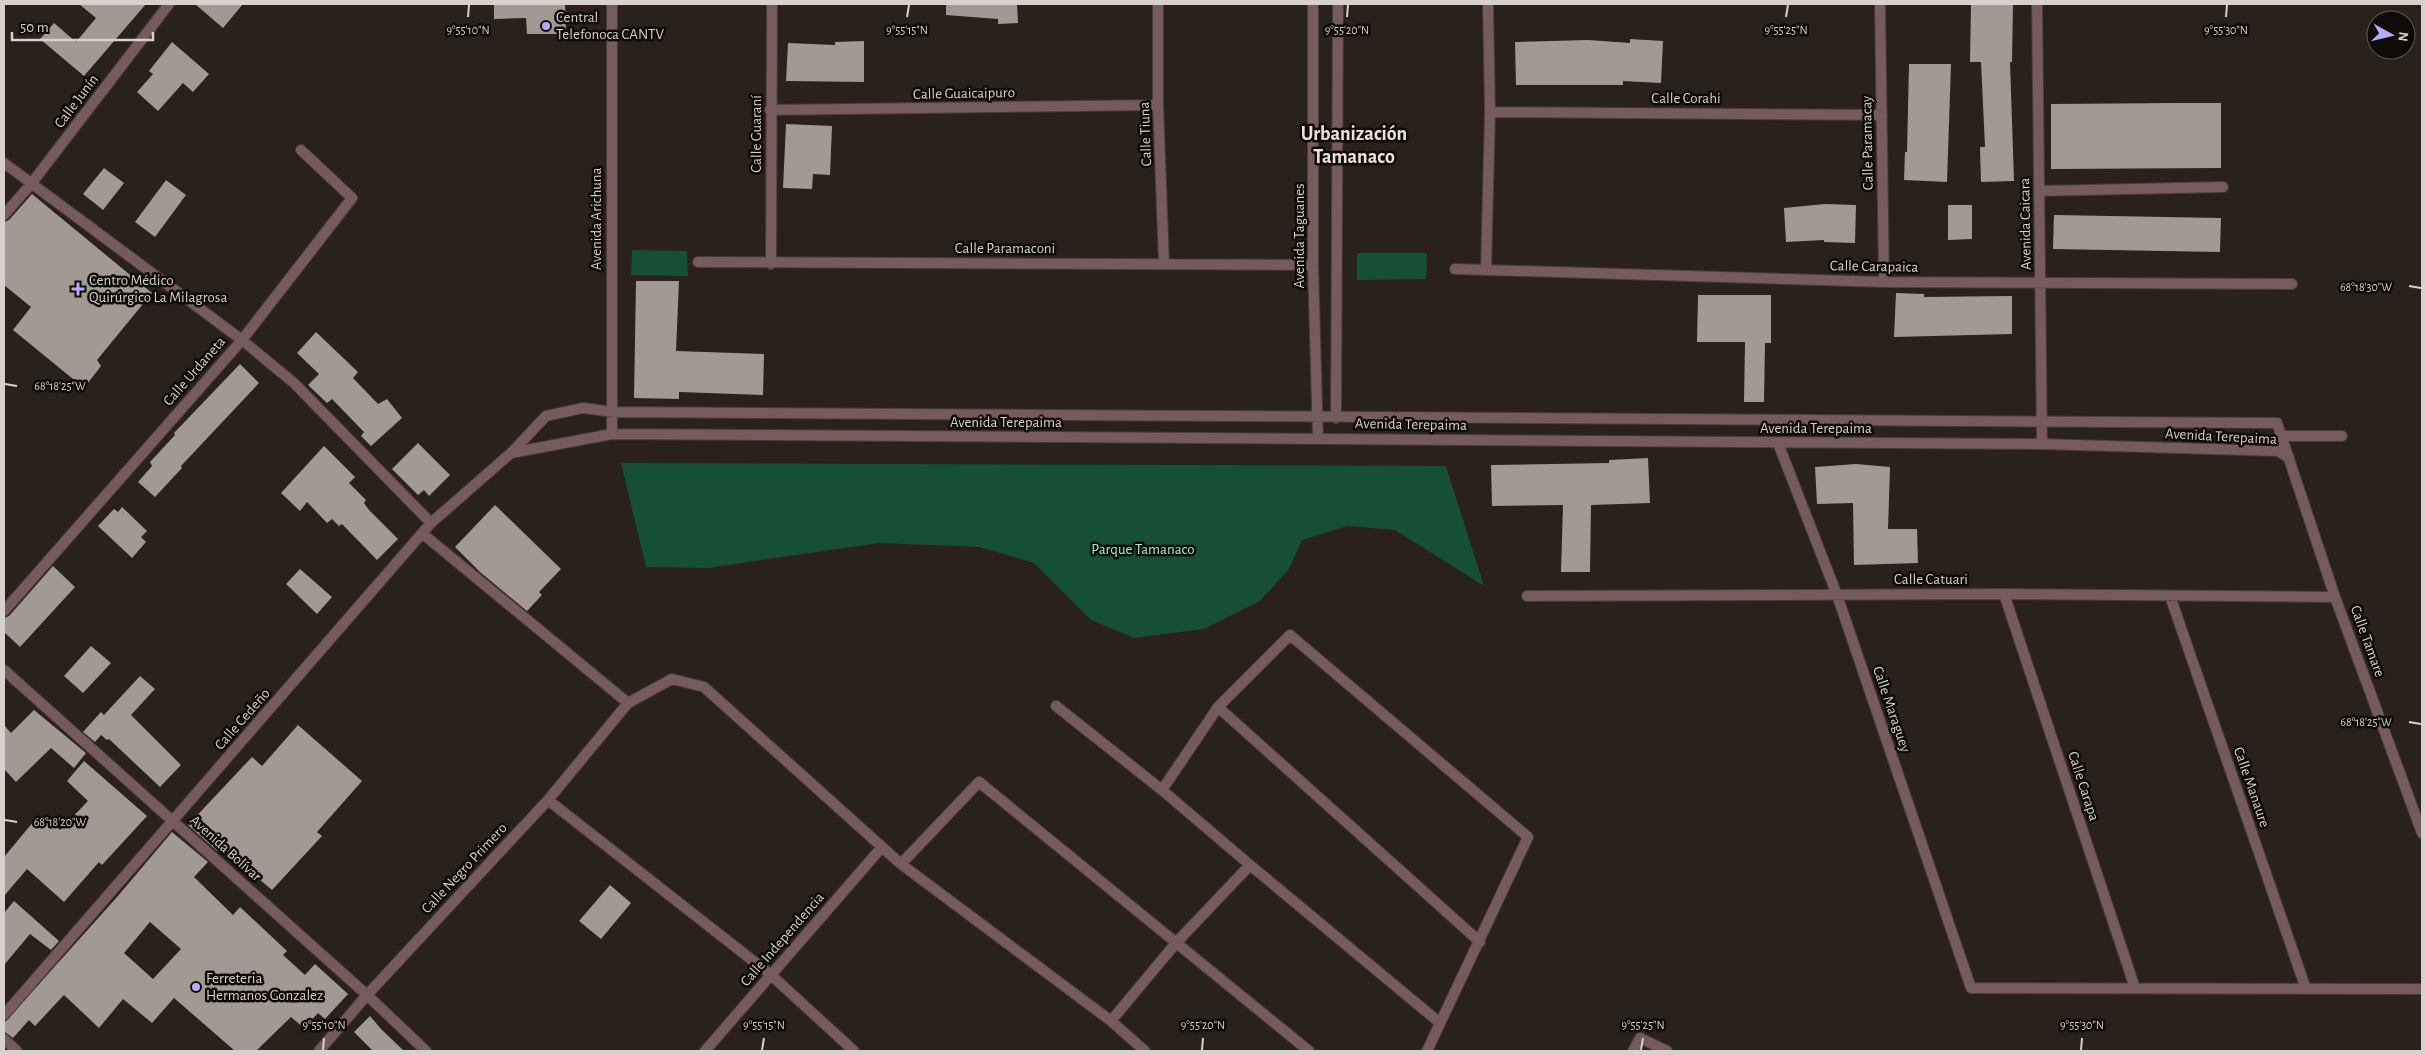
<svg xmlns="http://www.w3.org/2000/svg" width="2426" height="1055" font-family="'Alegreya Sans',sans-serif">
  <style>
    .green { fill: #154f35 }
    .building { fill: #a49892; fill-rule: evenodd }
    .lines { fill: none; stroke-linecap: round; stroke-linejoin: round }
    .street-casing { stroke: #463c38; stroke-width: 12 }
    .street { stroke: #755b5d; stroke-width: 10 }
    .ticks { fill: none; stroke: #d7d0cd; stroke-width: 2 }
    .poi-dot { fill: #b5acf8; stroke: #0f0b09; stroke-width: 2 }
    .labels { text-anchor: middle; stroke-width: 5; stroke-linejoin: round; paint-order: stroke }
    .poi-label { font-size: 15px; fill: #d7d0cd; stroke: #0f0b09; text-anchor: start }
    .street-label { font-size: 15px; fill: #d7d0cd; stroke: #0f0b09 }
    .park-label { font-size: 15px; fill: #9bf0c2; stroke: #0f0b09 }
    .district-label { font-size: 20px; font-weight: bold; fill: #efe1db; stroke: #0f0b09 }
    .ticks-label { font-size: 12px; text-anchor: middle; fill: #d7d0cd; stroke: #0f0b09; stroke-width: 5; stroke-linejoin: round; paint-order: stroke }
  </style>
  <rect width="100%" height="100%" fill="#2a201c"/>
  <path class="green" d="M632 250 687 251 688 276 631 275Z
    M1357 253H1427L1426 279 1357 280Z
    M621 463 1446 466 1484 586 1395 530 1347 526 1302 540 1289 569 1260 601 1204 629 1134 638 1091 620 1034 563 979 547 879 543 708 568 646 567Z"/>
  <path class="building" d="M79 4H146L84 76 40 39 54 23 76 42 96 18Z
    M195 4H243L223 28Z
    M494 4H565L566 34H527L526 18 494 19Z
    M946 4H1017L1018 23 998 24V19L946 15Z
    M1971 4H2013L2012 62H2010L2014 181 1981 182 1980 147H1985L1981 62H1970Z
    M1630 39 1663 41 1661 83 1623 81V85H1516L1515 42 1588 40 1630 43Z
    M864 41V82L786 81 788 43 835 45V42Z
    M172 42 209 74 193 92 183 83 158 111 137 92 153 74 149 71Z
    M1909 64H1951L1947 182 1904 180 1905 152H1907Z
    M2177 103H2221V168L2051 169V104Z
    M786 124 832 126 830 175 813 174 812 189 783 188Z
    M104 168 124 183 103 210 83 194Z
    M166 180 186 195 155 237 135 222Z
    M32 194 152 293 97 360 101 366 84 388 13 330 31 307 4 285V222L9 220Z
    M1825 204 1856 205 1855 243 1824 242V240L1786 242 1784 208Z
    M1948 205H1972V239L1948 240Z
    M2054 215 2221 218 2220 252 2053 249Z
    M636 281H679L676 351 764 354 763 395 679 392V399L634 398Z
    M1896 293 1924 294V297L2012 296V334L1894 337Z
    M1698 295H1771V343H1765L1764 402H1744L1745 342H1697Z
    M316 332 358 372 353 378 378 404 387 399 402 418 371 446 361 436 364 432 332 399 327 403 308 385 319 374 297 353Z
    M240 364 259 383 181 466 182 468 155 497 138 482 152 466 150 462 175 435 174 433Z
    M418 443 450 475 429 496 424 490 418 495 392 469Z
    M324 446 355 477 349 483 366 500 364 503 369 510 398 539 377 560 342 524 339 526 332 519 327 523 307 502 300 511 281 493Z
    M1648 458 1650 503 1591 505 1590 572H1561L1563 505 1492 506 1491 465 1609 463V460Z
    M1856 464 1890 467 1888 529H1917L1918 563 1854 565 1853 503 1817 504 1815 467Z
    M495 505 561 569 539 592 542 595 527 611 480 572 455 547Z
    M122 507 147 531 141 537 146 542 132 558 98 526 114 509 118 512Z
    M53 566 75 587 20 647 4 632V618L9 616Z
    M300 569 332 597 317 614 286 584Z
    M91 646 111 663 83 693 64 676Z
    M140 676 155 689 131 715 181 765 160 787 109 739 107 740 101 735 95 742 83 732 101 712 104 715Z
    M34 710 86 753 74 768 51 748 16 782 4 769V725L11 733Z
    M298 725 362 781 317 832 322 836 272 890 221 847 217 851 188 825 252 757 262 766Z
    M84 761 147 816 102 865 99 862 64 902 27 869 4 896V857L34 821 38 824 45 816 60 830 88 801 67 781Z
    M172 832 208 862 194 877 233 915 240 907 287 951 283 955 305 975 315 964 348 994 325 1019 318 1013 304 1028 291 1017 256 1051H235L174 998 152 1023 123 999 99 1028 64 995 35 1026 29 1020 13 1038 5 1032V1022L117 897ZM150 922 181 949 153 979 124 953Z
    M610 885 631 903 601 939 579 921Z
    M14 901 59 941 51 950 30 934 4 965V913Z
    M370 1016 381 1029 404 1051H373L354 1032Z"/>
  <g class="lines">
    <g class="street-casing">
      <path id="street" d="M612 4V434
        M1158 4V105L1164 263
        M1313 4V265L1318 439
        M1880 4 1884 282
        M2037 4 2042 444
        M770 110 1158 105
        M1490 112 1882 115
        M4 163 242 340 294 383 431 523
        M2039 191 2223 187
        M4 215 31 184 169 4
        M698 262 1313 265
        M771 264 772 4
        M1455 269 1884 282 2292 284
        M1486 270 1490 112 1488 4
        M1336 418 1338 4
        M2281 436H2342
        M1778 443 1837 595 1971 988 2422 989
        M511 453 612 434 2042 444 2278 451 2289 458
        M423 534 628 703
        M2004 594 2135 988
        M1527 596 2004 594 2335 597
        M2170 596 2306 989
        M4 611 242 340 352 198 301 150
        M4 670 367 995 426 1051
        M1056 706 1162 790 1218 707 1290 635 1528 837 1427 1051
        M1218 707 1480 942
        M1162 790 1250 865 1440 1023
        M548 800 770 974 854 1051
        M901 864 979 782 1309 1051
        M4 1015 431 523 511 453 546 416 583 408 614 412 2277 423 2335 597 2422 833
        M1111 1021 1176 943 1250 865
        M4 1039 17 1051
        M319 1051 367 995 548 800 628 703 672 679 704 687 901 864 1111 1021 1145 1051
        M705 1051 882 847
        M1633 1051 1640 1038 1667 1051"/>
    </g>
    <use href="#street" class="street"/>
  </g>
  <path class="ticks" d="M468 17 469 5M907 17 909 5M1347 17 1348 5M1786 17 1788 5M2226 17 2227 5M2409 286 2421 288M5 384 17 386M2409 722 2421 724M5 820 17 822M323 1050 324 1038M762 1050 764 1038M1202 1050 1203 1038M1641 1050 1643 1038M2081 1050 2082 1038"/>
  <g class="poi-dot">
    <circle cx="546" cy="26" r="5"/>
    <path d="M75.5 281.5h5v5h5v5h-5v5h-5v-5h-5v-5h5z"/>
    <circle cx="196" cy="987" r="5"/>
  </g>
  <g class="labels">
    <g class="poi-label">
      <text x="556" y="22">Central<tspan x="556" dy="17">Telefonoca CANTV</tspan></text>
      <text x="89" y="285">Centro Médico<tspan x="89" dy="17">Quirúrgico La Milagrosa</tspan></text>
      <text x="206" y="983">Ferreteria<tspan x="206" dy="17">Hermanos Gonzalez</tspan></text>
    </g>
    <g class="street-label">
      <text transform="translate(964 93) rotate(-1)" y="5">Calle Guaicaipuro</text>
      <text x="1686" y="103">Calle Corahi</text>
      <text transform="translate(76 101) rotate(-53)" y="5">Calle Junín</text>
      <text transform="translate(756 134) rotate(-90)" y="5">Calle Guaraní</text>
      <text transform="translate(1145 134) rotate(-92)" y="5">Calle Tiuna</text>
      <text transform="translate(1867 143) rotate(-91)" y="5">Calle Paramacay</text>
      <text transform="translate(596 219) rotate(-90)" y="5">Avenida Arichuna</text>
      <text transform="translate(2025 224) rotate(-91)" y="5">Avenida Caicara</text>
      <text transform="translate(1299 236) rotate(-90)" y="5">Avenida Taguanes</text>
      <text x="1005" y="253">Calle Paramaconi</text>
      <text transform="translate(1874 266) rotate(1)" y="5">Calle Carapaica</text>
      <text transform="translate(194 371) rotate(-49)" y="5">Calle Urdaneta</text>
      <text x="1006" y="427">Avenida Terepaima</text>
      <text transform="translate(1411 424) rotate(1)" y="5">Avenida Terepaima</text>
      <text x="1816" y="433">Avenida Terepaima</text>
      <text transform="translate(2221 436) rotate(3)" y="5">Avenida Terepaima</text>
      <text x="1931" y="584">Calle Catuari</text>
      <text transform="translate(2368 641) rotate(70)" y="5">Calle Tamare</text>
      <text transform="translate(1892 709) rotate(71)" y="5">Calle Maraguey</text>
      <text transform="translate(242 719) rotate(-49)" y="5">Calle Cedeño</text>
      <text transform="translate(2084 786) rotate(72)" y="5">Calle Carapa</text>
      <text transform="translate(2252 787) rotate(71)" y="5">Calle Manaure</text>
      <text transform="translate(226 848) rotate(42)" y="5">Avenida Bolívar</text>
      <text transform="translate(464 868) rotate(-47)" y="5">Calle Negro Primero</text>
      <text transform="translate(782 939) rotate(-49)" y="5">Calle Independencia</text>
    </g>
    <g class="park-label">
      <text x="1143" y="554">Parque Tamanaco</text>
    </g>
    <g class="district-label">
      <text x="1354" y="140">Urbanización<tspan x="1354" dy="23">Tamanaco</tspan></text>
    </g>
  </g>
  <g class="ticks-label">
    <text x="468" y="34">9°55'10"N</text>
    <text x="907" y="34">9°55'15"N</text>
    <text x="1347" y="34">9°55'20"N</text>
    <text x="1786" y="34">9°55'25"N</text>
    <text x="2226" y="34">9°55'30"N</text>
    <text x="2366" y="291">68°18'30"W</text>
    <text x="60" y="390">68°18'25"W</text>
    <text x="2366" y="726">68°18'25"W</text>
    <text x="60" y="826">68°18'20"W</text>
    <text x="324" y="1029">9°55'10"N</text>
    <text x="764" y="1029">9°55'15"N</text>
    <text x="1203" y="1029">9°55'20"N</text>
    <text x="1643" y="1029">9°55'25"N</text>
    <text x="2082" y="1029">9°55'30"N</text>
  </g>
  <rect width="2426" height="1055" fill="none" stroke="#d7d0cd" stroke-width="10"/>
  <g transform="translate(2391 35) rotate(98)"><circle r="24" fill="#0f0b09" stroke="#5f5a57"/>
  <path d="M0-4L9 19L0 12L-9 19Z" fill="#b5acf8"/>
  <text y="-8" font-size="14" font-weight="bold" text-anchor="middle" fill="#d7d0cd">N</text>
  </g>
  <path d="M12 32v8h141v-8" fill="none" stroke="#d7d0cd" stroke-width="2.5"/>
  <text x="20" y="32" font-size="15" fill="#d7d0cd" stroke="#0f0b09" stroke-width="4" paint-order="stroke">50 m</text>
</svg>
